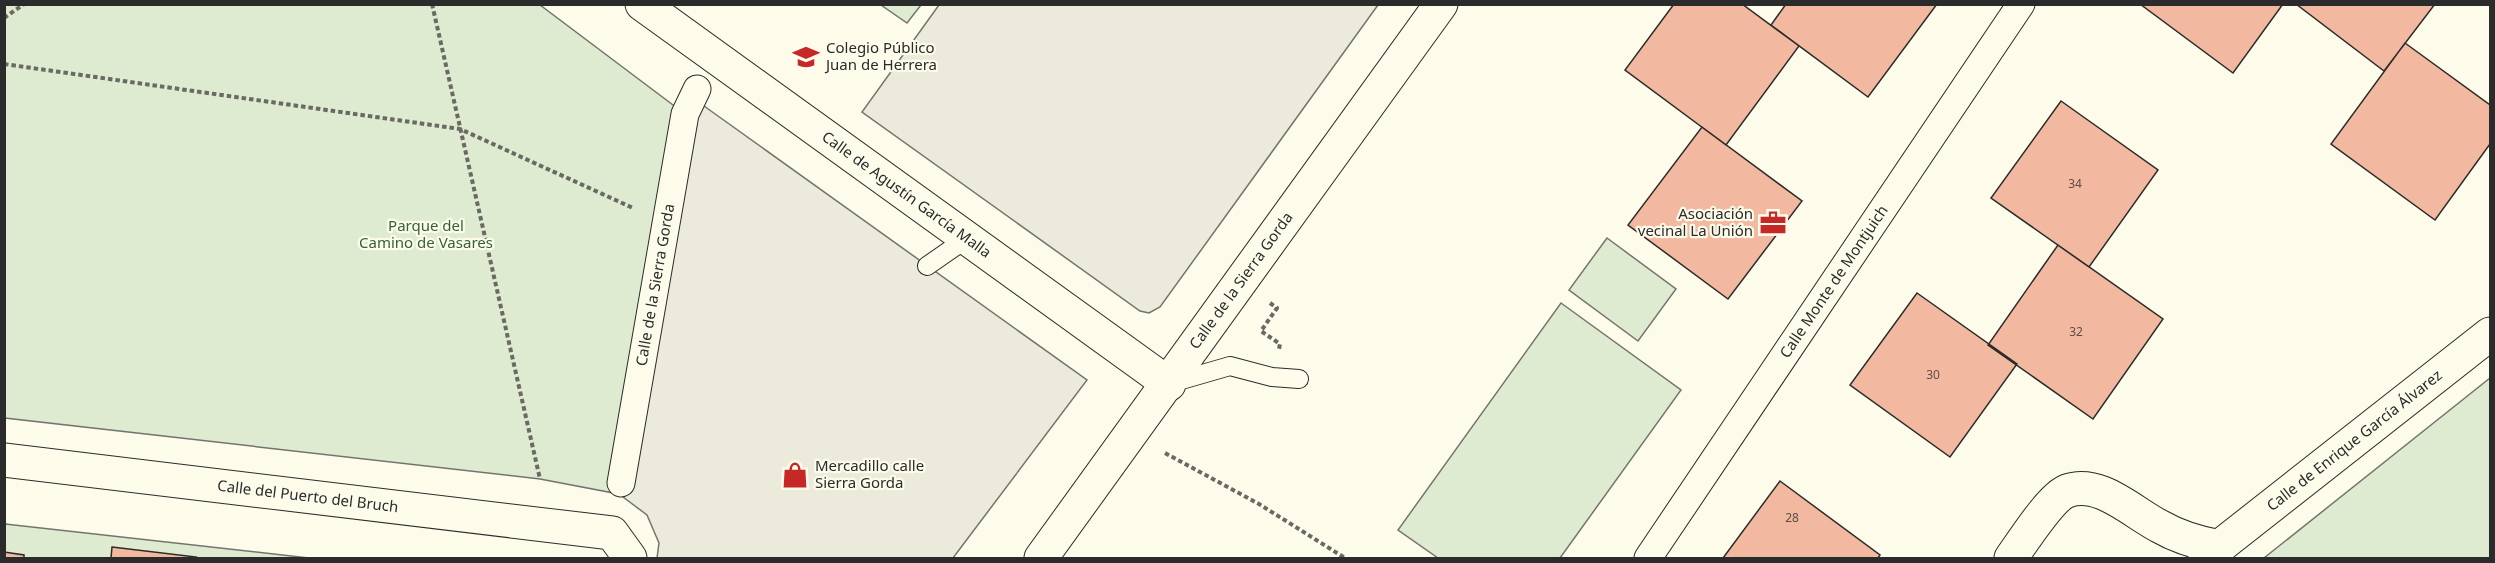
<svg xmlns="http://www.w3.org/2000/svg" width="2495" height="563" font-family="'Noto Sans',sans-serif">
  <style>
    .green { fill: #deebd1; stroke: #74746e; stroke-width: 1.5 }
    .parking { fill: #eceadb; stroke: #74746e; stroke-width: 1.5 }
    .building { fill: #f2b8a0; stroke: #2b2b2b; stroke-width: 1.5 }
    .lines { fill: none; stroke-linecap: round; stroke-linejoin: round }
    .service-casing { stroke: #2b2b2b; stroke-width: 20 }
    .pedestrian-casing { stroke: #2b2b2b; stroke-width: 29 }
    .minor-casing { stroke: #2b2b2b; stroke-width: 35 }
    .path { stroke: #6a6964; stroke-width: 4; stroke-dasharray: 4.5 3; stroke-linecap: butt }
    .service { stroke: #fdfbea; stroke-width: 18 }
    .pedestrian { stroke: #fdfbea; stroke-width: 27 }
    .minor { stroke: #fdfbea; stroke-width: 33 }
    .labels { text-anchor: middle; stroke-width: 4.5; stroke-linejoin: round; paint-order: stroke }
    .number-label { font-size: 12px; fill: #5d4e48 }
    .poi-label { font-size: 15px; fill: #2b2b2b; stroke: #fdfbea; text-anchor: start }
    .street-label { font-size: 15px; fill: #2b2b2b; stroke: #fdfbea }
    .park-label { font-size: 15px; fill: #34623c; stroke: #fdfbea }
  </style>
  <rect width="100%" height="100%" fill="#fdfbea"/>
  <path class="green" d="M5 5H540L685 114 619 494 540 479 5 418Z
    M881 5H921L907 23Z
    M1607 238 1676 289 1638 341 1569 290Z
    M1561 303 1681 390 1560 558H1438L1398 530Z
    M2490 378V558H2264Z
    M5 524 309 558H5Z"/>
  <path class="parking" d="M939 5V4L1378 5 1160 307 1149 313 1140 311 862 112Z
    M697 101 1087 380 953 558H657L659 543 647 515 619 494Z"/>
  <path class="building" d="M1674 4H1742L1799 46 1726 145 1625 70Z
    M1786 4H1937L1868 97 1771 25Z
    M2140 4H2283L2233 73Z
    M2296 4H2435L2384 71Z
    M2405 43 2490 105V144L2435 220 2331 144Z
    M2061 101 2158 170 2089 267 1991 198Z
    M1702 127 1802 201 1728 299 1628 225Z
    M2058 245 2163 319 2093 419 1988 345Z
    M1917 293 2017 364 1950 457 1850 385Z
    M1780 481 1880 555 1878 558H1723Z
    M112 547 196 557 195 558H111Z
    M4 552 24 555V558H4Z"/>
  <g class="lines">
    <g class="service-casing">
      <path id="service" d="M927 266 966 239
        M1171 383 1230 366 1272 377 1299 379"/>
    </g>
    <g class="pedestrian-casing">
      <g id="pedestrian">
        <path id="s1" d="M621 483 685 114 697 89"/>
        <path id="s2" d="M1648 558 2021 4"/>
      </g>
    </g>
    <g class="minor-casing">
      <g id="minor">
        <path id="s3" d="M642 4 1169 384"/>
        <path id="s4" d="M4 460 612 533 630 558"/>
        <path id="s5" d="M1041 558 1441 4"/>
        <path d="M2011 558C2022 543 2050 498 2067 491 2099 479 2132 512 2159 526 2178 537 2198 543 2220 547"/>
        <path id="s6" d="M2205 558 2490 334"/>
      </g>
    </g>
    <path class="path" d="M432 4 540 479
      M4 18 24 4
      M4 64 460 129 633 208
      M1270 303 1277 308 1261 331 1280 344 1279 349
      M1165 453 1259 504 1345 558"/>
    <use href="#service" class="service"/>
    <use href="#pedestrian" class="pedestrian"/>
    <use href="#minor" class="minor"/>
  </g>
  <defs>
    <g id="school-bare" transform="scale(2.07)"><path d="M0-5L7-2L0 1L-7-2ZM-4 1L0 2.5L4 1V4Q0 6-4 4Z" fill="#c62828" stroke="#fdfbea" stroke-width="2.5" paint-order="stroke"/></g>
    <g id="office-bare" transform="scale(2.07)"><path d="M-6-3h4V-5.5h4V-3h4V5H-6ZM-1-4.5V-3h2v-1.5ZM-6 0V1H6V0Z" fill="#c62828" stroke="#fdfbea" stroke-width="2.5" paint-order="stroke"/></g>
    <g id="shop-bare" transform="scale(2.07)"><path d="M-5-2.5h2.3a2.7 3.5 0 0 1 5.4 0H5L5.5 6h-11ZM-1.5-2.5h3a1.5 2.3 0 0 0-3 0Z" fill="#c62828" stroke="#fdfbea" stroke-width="2.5" paint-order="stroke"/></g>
  </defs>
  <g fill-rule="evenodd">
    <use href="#school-bare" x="806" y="57"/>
    <use href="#office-bare" x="1773" y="223"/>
    <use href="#shop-bare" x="795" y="475"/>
  </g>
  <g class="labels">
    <g class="number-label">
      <text x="2075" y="188">34</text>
      <text x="2076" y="336">32</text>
      <text x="1933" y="379">30</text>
      <text x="1792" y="522">28</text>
    </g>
    <g class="poi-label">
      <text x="826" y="53">Colegio Público<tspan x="826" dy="17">Juan de Herrera</tspan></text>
      <text x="1753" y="219" text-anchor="end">Asociación<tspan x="1753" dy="17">vecinal La Unión</tspan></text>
      <text x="815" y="471">Mercadillo calle<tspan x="815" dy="17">Sierra Gorda</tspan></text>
    </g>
    <g class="street-label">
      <text dy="5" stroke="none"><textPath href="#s3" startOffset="326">Calle de Agustín García Malla</textPath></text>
      <text dy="5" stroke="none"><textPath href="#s5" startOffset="342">Calle de la Sierra Gorda</textPath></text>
      <text dy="5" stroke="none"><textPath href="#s2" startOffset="333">Calle Monte de Montjuich</textPath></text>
      <text dy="5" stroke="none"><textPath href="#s1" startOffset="201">Calle de la Sierra Gorda</textPath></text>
      <text dy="5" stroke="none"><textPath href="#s6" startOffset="190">Calle de Enrique García Álvarez</textPath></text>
      <text dy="5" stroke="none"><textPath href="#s4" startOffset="306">Calle del Puerto del Bruch</textPath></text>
    </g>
    <g class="park-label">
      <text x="426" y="231">Parque del<tspan x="426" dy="17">Camino de Vasares</tspan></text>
    </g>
  </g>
  <rect width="2495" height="563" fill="none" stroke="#2b2b2b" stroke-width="12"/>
</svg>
